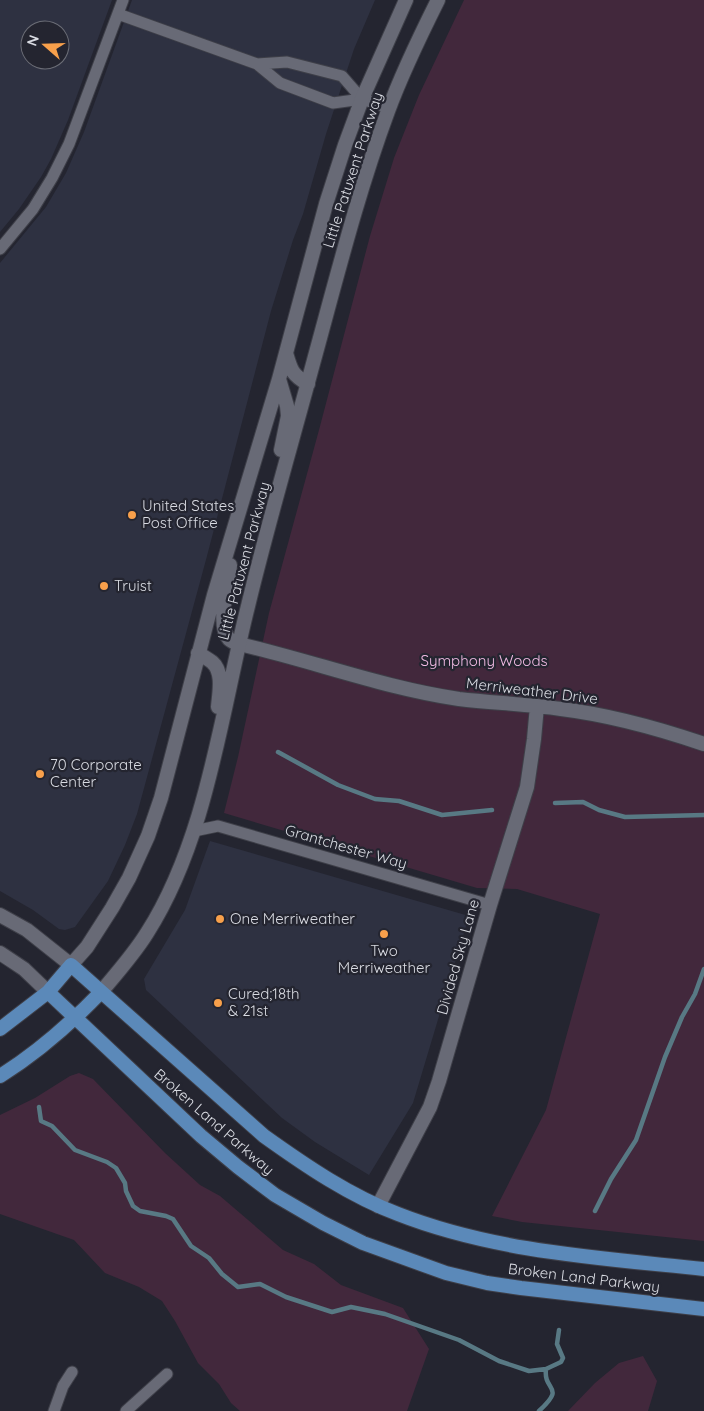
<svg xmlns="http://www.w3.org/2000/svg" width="704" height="1411" font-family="Quicksand,sans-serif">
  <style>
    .built { fill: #2e3141; fill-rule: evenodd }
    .green { fill: #42283c }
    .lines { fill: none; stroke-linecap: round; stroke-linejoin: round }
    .stream { stroke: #587984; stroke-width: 4.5 }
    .minor-casing { stroke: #3e3f48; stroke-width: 13 }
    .tertiary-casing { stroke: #3e3f48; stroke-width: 16 }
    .secondary-casing { stroke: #3e3f48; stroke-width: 16 }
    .primary-casing { stroke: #3e3f48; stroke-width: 16 }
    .minor { stroke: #686a76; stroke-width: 11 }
    .tertiary { stroke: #686a76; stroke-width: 14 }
    .secondary { stroke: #686a76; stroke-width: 14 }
    .primary { stroke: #5b89b9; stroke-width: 14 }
    .poi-dot { fill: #f8a04b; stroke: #242530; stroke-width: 2 }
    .labels { text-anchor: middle; stroke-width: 4.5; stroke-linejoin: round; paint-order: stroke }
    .street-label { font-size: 15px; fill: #d9dbe2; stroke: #242530 }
    .poi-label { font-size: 15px; fill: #d9dbe2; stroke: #242530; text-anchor: start }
    .park-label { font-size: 15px; fill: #f4bce6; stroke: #242530 }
  </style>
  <rect width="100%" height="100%" fill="#242530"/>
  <path class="built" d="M0 0H112L68 120 51 159 41 177 19 209 0 232ZM30 30H60V60H30Z
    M132 0H375L354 49 326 134 303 214 293 240 271 311 207 556 137 814 125 845 108 881 75 927 65 930 59 929 33 910 0 891V263L46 207 66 173 84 132Z
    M210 841 469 916 413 1103 369 1175 315 1142 282 1118 146 990 144 979 185 910Z"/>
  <path class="green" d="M464 0H704V1241L522 1222 492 1216 546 1110 600 914 517 889 477 888 224 813 238 757 269 613 319 430 370 236 394 158 419 95Z
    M79 1073 93 1079 165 1153 200 1185 220 1196 283 1250 314 1264 341 1285 403 1308 429 1349 407 1411H240L231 1403 219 1384 198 1363 175 1321 162 1301 139 1287 105 1273 74 1240 0 1214V1115L35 1098 70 1076Z
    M643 1356 657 1381 648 1411H568L595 1383 619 1363Z"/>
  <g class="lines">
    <path class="stream" d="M278 752 338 785 375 799 399 801 442 815 492 810
      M555 803 583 802 599 810 625 817 704 815
      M39 1107 41 1121 52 1126 75 1150 107 1162 116 1168 125 1183 126 1191 133 1206 140 1211 166 1216 173 1219 191 1246 209 1258 222 1274 238 1287 260 1284 286 1297 332 1312 351 1307 385 1314 459 1340 499 1361 529 1371 546 1369
      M595 1211 611 1179 636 1140 665 1057 682 1017 695 994 704 969
      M539 1411C567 1385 543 1392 546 1369L561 1362 563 1358 557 1344 559 1330"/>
    <g class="minor-casing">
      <path id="minor" d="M118 14 257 64 280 83 333 103 362 99 389 108
        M257 64 287 62 342 76 362 99
        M0 249 33 209 52 178 69 144 123 0
        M194 831 218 826 490 905
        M54 1411 63 1386 72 1372
        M126 1411 167 1374"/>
    </g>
    <g class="tertiary-casing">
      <path id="tertiary" d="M239 644C313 661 384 688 459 699 493 703 527 704 561 709 610 715 657 728 704 744
        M0 915 27 930 71 965
        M0 953 24 969 48 992
        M378 1206 430 1107 439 1081 490 905 527 787 534 739 537 706"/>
    </g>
    <g class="secondary-casing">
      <path id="secondary" d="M286 353C291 370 292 375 308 384
        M279 379 287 406 288 416 281 450
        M230 565C229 583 216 625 229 639 231 641 236 643 239 644
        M198 653C203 656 208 659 212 662 224 672 219 694 218 707
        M71 965 87 947 112 908 129 878 148 836 161 798 214 595 279 379 326 204 345 145 362 99 406 0
        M101 992C117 973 134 954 147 933 207 839 221 713 248 606 268 523 292 442 314 360 337 276 358 192 388 111 402 73 420 36 438 0"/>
    </g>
    <g class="primary-casing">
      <path id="primary" d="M48 992 201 1136 238 1167 275 1195 323 1223 363 1243 446 1273 487 1283 521 1288 704 1309
        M0 1029 48 992 71 965 264 1136C306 1166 350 1196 398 1214 495 1252 601 1258 704 1269
        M0 1076C37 1053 71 1023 101 992"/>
    </g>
    <use href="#minor" class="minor"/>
    <use href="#tertiary" class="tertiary"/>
    <use href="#secondary" class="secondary"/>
    <use href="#primary" class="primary"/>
  </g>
  <g class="poi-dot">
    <circle cx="132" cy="515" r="5"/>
    <circle cx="104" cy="586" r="5"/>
    <circle cx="40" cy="774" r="5"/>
    <circle cx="220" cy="919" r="5"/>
    <circle cx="384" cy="934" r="5"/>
    <circle cx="218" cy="1003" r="5"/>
  </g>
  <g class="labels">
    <g class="street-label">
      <text transform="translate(353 170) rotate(-72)" y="5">Little Patuxent Parkway</text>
      <text transform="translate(244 561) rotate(-75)" y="5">Little Patuxent Parkway</text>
      <text transform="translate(532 691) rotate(7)" y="5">Merriweather Drive</text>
      <text transform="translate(346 847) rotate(16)" y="5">Grantchester Way</text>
      <text transform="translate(458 957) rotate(-74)" y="5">Divided Sky Lane</text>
      <text transform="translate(214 1122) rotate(41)" y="5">Broken Land Parkway</text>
      <text transform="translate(584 1278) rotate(7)" y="5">Broken Land Parkway</text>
    </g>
    <g class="poi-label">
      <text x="142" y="511">United States<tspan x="142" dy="17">Post Office</tspan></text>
      <text x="114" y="591">Truist</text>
      <text x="50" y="770">70 Corporate<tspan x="50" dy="17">Center</tspan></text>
      <text x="230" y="924">One Merriweather</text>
      <text x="384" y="956" text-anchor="middle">Two<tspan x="384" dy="17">Merriweather</tspan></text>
      <text x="228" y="999">Cured;18th<tspan x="228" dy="17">&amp; 21st</tspan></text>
    </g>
    <g class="park-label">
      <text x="484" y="666">Symphony Woods</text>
    </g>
  </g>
  <g transform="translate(45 45) rotate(290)"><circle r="24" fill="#242530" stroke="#6c6e77"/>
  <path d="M0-4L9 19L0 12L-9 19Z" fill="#f8a04b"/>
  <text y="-8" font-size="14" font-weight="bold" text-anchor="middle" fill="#d9dbe2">N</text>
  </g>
</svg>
